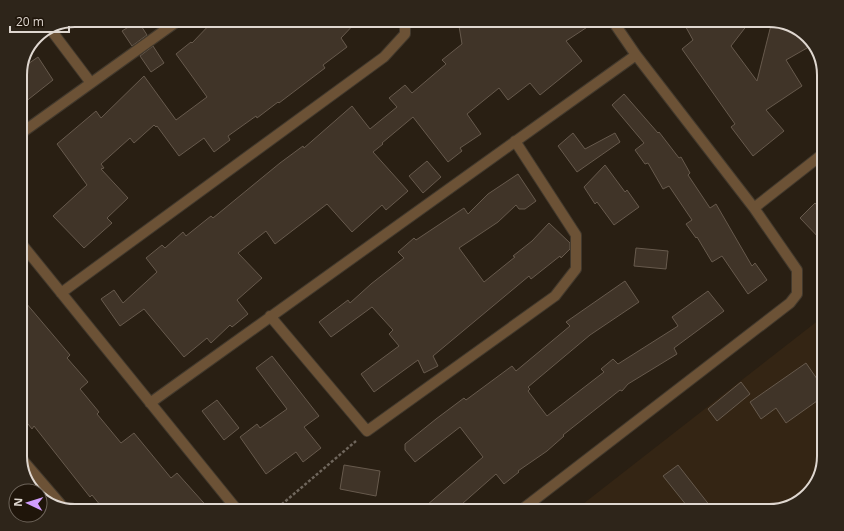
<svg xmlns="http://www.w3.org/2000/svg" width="844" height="531" font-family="'Open Sans',sans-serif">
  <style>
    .built { fill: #342514 }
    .building { fill: #403428; stroke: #675a4d }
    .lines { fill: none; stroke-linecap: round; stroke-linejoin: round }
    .minor-casing { stroke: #42392d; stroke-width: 12 }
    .path { stroke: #6f665c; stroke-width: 2.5; stroke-dasharray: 3 2; stroke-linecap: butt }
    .minor { stroke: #6c5236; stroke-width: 10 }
    .rim { fill: none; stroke: #dfd7d0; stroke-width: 2 }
  </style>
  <rect width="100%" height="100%" fill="#291f13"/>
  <path class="built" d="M824 316V457L815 486 796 504 770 511H574Z"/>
  <path class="building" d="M214 20H358L341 38 347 47 323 65 325 68 279 103 278 102 257 118 256 116 228 136 230 140 214 152 204 138 179 156 157 126 156 127 154 125 134 143 130 138 101 164 104 168 101 169 128 198 107 218 112 223 84 248 53 216 87 185 57 144 96 111 101 118 144 76 176 120 207 97 176 54 191 42 192 43Z
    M458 20H598L566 41 582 61 540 95 530 83 508 100 499 88 467 114 481 134 460 148 462 151 448 162 413 117 382 143 383 144 373 152 408 191 386 210 382 205 352 232 327 204 275 244 266 231 238 253 262 278 237 300 248 314 232 327 230 325 211 343 207 338 184 357 144 309 120 326 101 299 114 290 123 303 157 272 146 258 162 245 165 248 183 232 186 236 211 216 213 218 280 163 303 146 304 148 352 106 370 129 397 107 389 98 405 85 412 93 446 64 442 60 462 44Z
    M682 20H751L731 46 757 81 772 21 800 29 814 44 786 60 802 86 766 110 784 131 753 156 731 127 735 124 682 49 693 40Z
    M138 21 147 35 132 46 122 31Z
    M153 46 164 63 151 72 140 56Z
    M38 57 53 80 20 106V71L22 68Z
    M624 94 658 133 659 132 679 158 681 157 690 173 688 175 710 208 716 204 752 266 755 263 767 280 748 294 722 256 712 262 697 237 696 238 686 224 692 220 669 186 663 189 648 163 645 164 635 150 644 143 612 105Z
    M573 133 585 149 615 133 620 142 577 172 558 146Z
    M427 161 441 177 423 193 409 176Z
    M605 165 625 192 627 190 639 207 614 225 597 202 595 204 584 187Z
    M518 174 536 201 525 209H519L516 205 498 222 459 248 484 282 515 257 513 256 532 241 549 223 570 243V249L561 258 560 256 531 279 529 276 433 356 438 366 424 373 418 360 374 392 361 374 399 346 389 334 393 330 372 307 331 337 319 322 348 300 350 303 371 284 404 258 398 252 414 238 416 240 464 208 468 214 488 194Z
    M815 203 824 213V243L800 218Z
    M636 248 668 251 666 269 634 266Z
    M625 281 639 302 590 335 528 387 530 389 528 391 547 416 604 372 601 369 613 359 618 364 678 326 672 317 708 291 724 311 674 348 677 354 628 384 622 391 620 390 563 435 564 436 547 451 518 471 519 472 504 484 496 474 454 511H420L483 457 460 427 415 462 405 450V444L436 419 464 398 466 400 512 366 516 371 570 326 566 322Z
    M20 296 70 355 67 358 88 382 80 389 99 412 97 414 121 443 134 433 171 478 177 473 211 511H105L92 495 90 497 34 426 32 429 20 414Z
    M272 356 319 416 304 427 321 448 303 462 296 452 266 474 240 437 257 424 260 428 287 409 256 368Z
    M806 363 824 389V396L786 423 776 408 761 419 750 402Z
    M741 382 750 394 717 421 708 409Z
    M217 400 239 428 224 440 202 411Z
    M344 465 380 471 376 496 340 489Z
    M678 465 714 511H691L663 476Z"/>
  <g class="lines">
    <g class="minor-casing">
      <path id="minor" d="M51 30 91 83
        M20 134 179 20
        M754 208 824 153
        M20 242 238 511
        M61 293 384 57 405 34V20
        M270 316 367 431 555 296 576 269V235L515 141
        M150 403 636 55
        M20 457 63 507
        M520 511 790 303 797 294V270L754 208 636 55 612 20"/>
    </g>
    <path class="path" d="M274 511 356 441"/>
    <use href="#minor" class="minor"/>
  </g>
  <path d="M0 0H844V531H0ZM75 27H769A48 48 0 0 1 817 75V456A48 48 0 0 1 769 504H75A48 48 0 0 1 27 456V75A48 48 0 0 1 75 27Z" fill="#2e251a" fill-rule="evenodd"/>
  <path class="rim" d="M75 27H769A48 48 0 0 1 817 75V456A48 48 0 0 1 769 504H75A48 48 0 0 1 27 456V75A48 48 0 0 1 75 27Z"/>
  <g transform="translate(28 503) rotate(274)"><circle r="19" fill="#1f150a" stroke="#6c6359"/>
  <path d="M0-3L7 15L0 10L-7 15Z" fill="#d19dfe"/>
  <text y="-6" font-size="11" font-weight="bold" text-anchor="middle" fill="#dfd7d0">N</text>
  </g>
  <path d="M10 26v6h59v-6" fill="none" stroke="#dfd7d0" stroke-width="2"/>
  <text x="16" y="26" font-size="12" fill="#dfd7d0" stroke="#1f150a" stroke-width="3" paint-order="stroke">20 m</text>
</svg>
